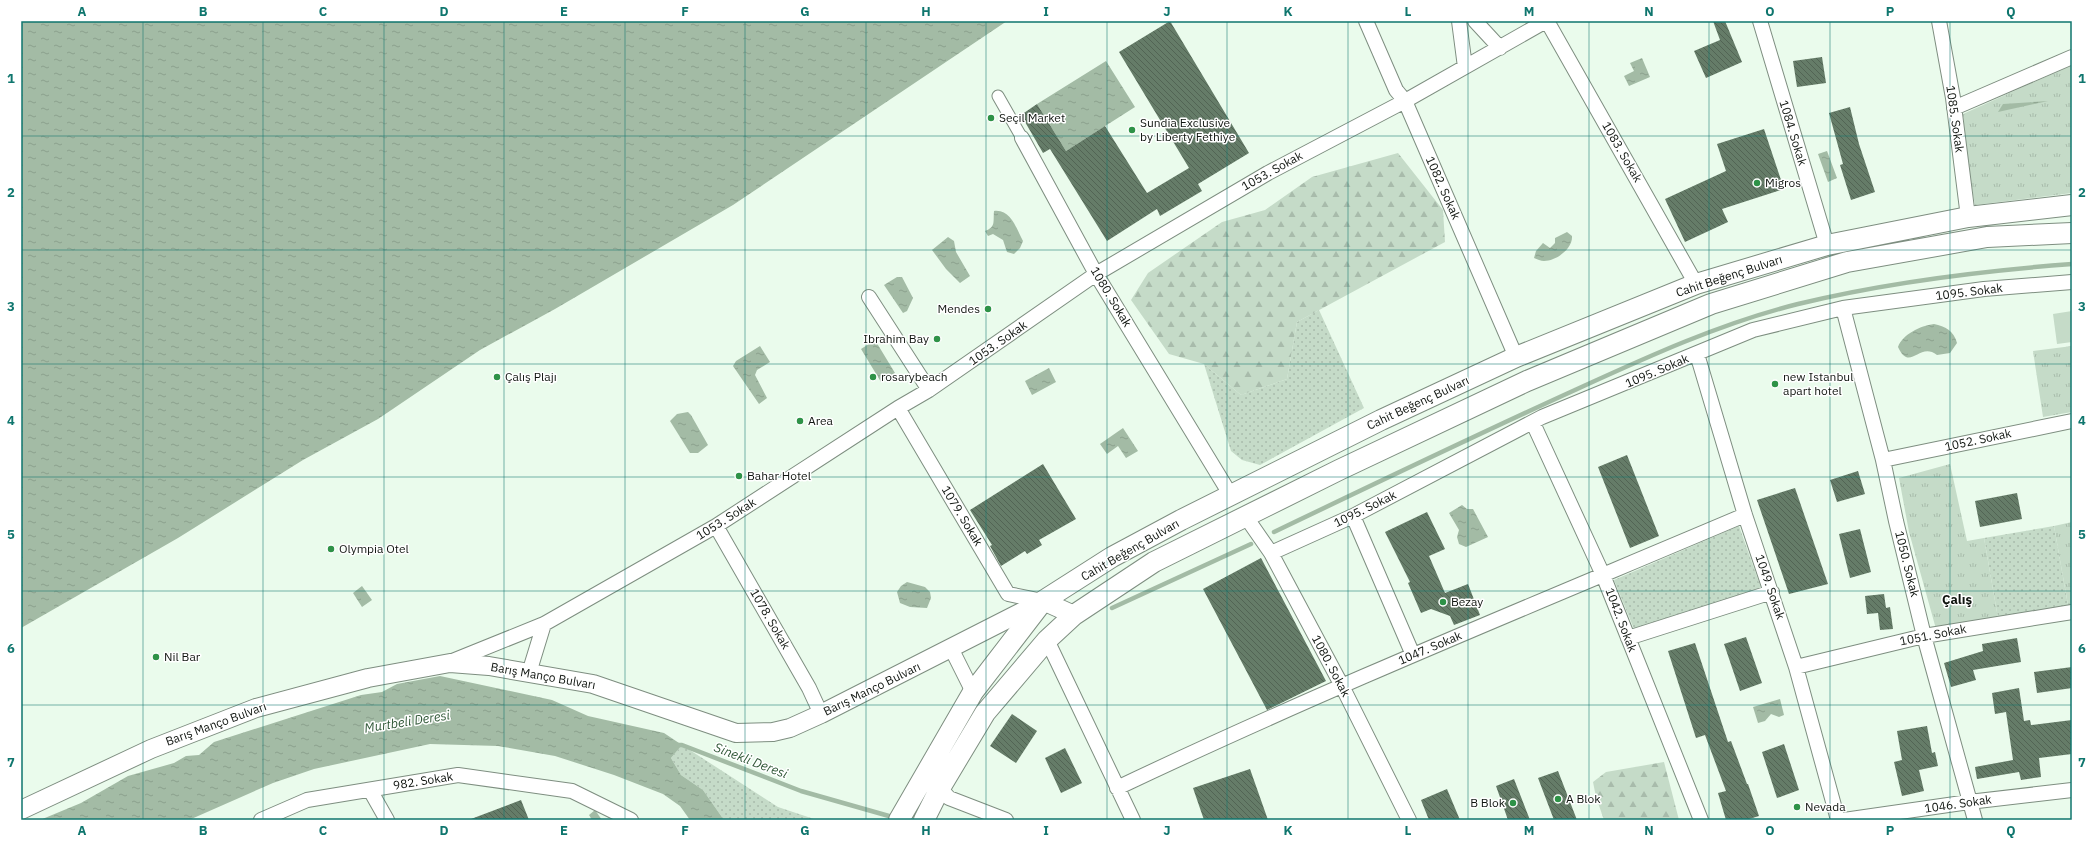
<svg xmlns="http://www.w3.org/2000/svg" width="2093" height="841" font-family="'IBM Plex Sans',sans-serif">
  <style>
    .grass { fill: url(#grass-dots) }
    .forest { fill: url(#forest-firs) }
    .park { fill: url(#park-tufts) }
    .pitch { fill: #c5dbc8 }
    .water { fill: url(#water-ripples) }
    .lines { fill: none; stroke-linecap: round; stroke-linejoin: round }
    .stream { stroke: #a3bba5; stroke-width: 4.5 }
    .building { fill: url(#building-back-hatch) }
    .pedestrian-casing { stroke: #7e8e80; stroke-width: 13 }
    .minor-casing { stroke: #7e8e80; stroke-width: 16 }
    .tertiary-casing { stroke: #7e8e80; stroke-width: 20 }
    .secondary-casing { stroke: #7e8e80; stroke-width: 22 }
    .pedestrian { stroke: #fff; stroke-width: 11 }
    .minor { stroke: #fff; stroke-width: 14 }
    .tertiary { stroke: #fff; stroke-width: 18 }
    .secondary { stroke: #fff; stroke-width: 20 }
    .grid { fill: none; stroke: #0f766e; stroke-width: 1; stroke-opacity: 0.55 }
    .poi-dot { fill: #2e9247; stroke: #fff; stroke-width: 1.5 }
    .labels { text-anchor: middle; stroke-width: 3; stroke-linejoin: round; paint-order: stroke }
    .poi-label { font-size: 12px; fill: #101510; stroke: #fff; text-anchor: start }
    .street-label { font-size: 12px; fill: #101510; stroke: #fff }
    .neighbourhood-label { font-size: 13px; font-weight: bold; fill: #101510; stroke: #fff }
    .water-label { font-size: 13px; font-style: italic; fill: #2f5736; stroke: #fff }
    .neatline { fill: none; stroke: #0f766e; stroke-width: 1.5 }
    .grid-label { font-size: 13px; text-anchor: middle; font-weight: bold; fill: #0f766e }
  </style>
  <defs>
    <pattern id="grass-dots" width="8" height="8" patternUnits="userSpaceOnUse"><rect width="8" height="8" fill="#c5dbc8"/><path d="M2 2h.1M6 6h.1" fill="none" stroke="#a8bbab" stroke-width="1.8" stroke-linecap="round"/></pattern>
    <pattern id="forest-firs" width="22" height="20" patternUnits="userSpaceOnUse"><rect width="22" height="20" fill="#c5dbc8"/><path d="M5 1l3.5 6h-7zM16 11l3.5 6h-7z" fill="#a8bbab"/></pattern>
    <pattern id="park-tufts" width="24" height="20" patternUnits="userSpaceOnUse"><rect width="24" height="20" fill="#c5dbc8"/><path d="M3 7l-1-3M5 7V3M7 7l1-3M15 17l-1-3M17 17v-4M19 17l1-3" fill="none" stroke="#a8bbab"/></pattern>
    <pattern id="water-ripples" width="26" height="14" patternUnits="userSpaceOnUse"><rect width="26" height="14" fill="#a3bba5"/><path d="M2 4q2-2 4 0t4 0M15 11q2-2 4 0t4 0" fill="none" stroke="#8ba08d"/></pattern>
    <pattern id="building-back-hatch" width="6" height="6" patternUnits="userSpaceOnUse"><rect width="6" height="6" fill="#657c68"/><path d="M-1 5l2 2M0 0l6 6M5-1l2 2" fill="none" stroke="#526454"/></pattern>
  </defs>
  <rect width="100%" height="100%" fill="#eafbec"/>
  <path class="grass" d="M1319 310 1364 408 1260 465 1242 460 1231 451 1204 364 1241 395 1287 379 1297 322Z
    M1739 526 1761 588 1634 629 1614 580Z
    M2054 526 2068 605 1998 618 1984 538Z
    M682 745 778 807 817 820H724L703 790 681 775 671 758Z"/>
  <path class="forest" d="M1398 153 1443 210 1445 242 1297 322 1287 379 1241 395 1204 364 1169 354 1131 300 1148 273 1222 222 1265 210 1312 177Z
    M1664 762 1679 820H1604L1596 797 1593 782 1606 772Z"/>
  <path class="park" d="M2072 65V193L1975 205 1969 174 1963 114Z
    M2072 346V412L2043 417 2033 351Z
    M1950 464 1967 541 1984 538 1998 618 1936 629 1909 532 1899 478Z
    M2072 522V605H2068L2054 526Z"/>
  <path class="pitch" d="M2072 311V342L2057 344 2053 314Z"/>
  <path class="water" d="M21 21H1007L733 205 555 309 480 350 378 419 303 460 178 538 21 628Z
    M1642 58 1650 77 1629 86 1624 76 1634 71 1630 63Z
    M1106 61 1135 107 1066 151 1037 104Z
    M2048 101 1998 112 2003 104Z
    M1827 151 1837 178 1828 182 1818 154Z
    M994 211C1011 209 1016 228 1023 241L1020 248 1014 254 1007 252 1003 240 993 234 988 236 985 231C996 227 993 222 994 211Z
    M1567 232 1572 236C1573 249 1556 261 1544 261 1541 261 1537 259 1534 258L1536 251 1543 243 1550 248 1555 243V238Z
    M948 237 954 241 956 252 970 276 960 283 946 269 932 250Z
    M897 277H902L913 298 907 311 903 313 884 285Z
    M1934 324C1945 326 1954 331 1957 343L1950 353 1937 355C1919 341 1910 373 1898 347 1903 334 1920 326 1934 324Z
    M875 340 895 373 881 382 861 349Z
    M760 346 770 362 757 370 755 375 767 398 759 404 733 366 736 361Z
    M1049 368 1056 382 1032 395 1025 381Z
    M688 412 691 415 708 445 698 453H690L670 421 677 414Z
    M1123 428 1138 451 1126 458 1118 446 1107 454 1100 444Z
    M1462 505 1467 509H1473L1488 537 1466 547 1459 544 1457 537 1459 530 1449 513Z
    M907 582 925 587 930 592 931 598 927 608 910 607 900 603 897 592 901 586Z
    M362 586 372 600 362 607 353 593Z
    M440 676 552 700 588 716 664 733 682 745 671 758 681 775 703 790 724 820H690L680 806 663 794 614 775 555 756 498 746 430 744 314 769 273 783 189 820H40L81 803 128 776 174 763 186 756 199 755 214 742 361 695 382 692 397 684Z
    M1780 699 1784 715 1779 717 1771 714 1765 721 1758 723 1753 707Z
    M595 810 602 820H592L589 815Z"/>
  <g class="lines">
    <path class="stream" d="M1274 532C1374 484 1474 436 1575 390 1647 357 1721 323 1798 304 1888 282 1980 271 2072 264
      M1112 608 1251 544
      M675 745H682L801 791 896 818"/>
  </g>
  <path class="building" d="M1170 21 1249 153 1198 184 1202 191 1160 216 1157 209 1107 241 1050 149 1043 153 1021 115 1037 104 1066 151 1105 126 1147 193 1189 168 1119 52Z
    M1713 21H1725L1742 62 1706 78 1694 51 1720 40Z
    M1822 57 1826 83 1797 87 1793 61Z
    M1850 107 1859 144 1875 192 1851 200 1840 165 1843 164 1829 113Z
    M1764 129 1784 189 1722 209 1728 222 1685 242 1665 199 1726 171 1717 144Z
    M1627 455 1659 536 1630 548 1598 467Z
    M1043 464 1076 519 1039 540 1042 545 1027 554 1025 551 1001 566 990 546 992 545 970 510Z
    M1858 471 1865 494 1837 502 1830 480Z
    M1795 488 1828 584 1789 594 1757 500Z
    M2017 493 2022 519 1980 527 1975 501Z
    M1427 512 1445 549 1429 556 1445 593 1468 584 1480 615 1454 625 1450 616 1431 609 1421 613 1408 583 1410 582 1385 532Z
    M1860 529 1871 572 1850 578 1839 534Z
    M1261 558 1326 681 1267 710 1203 589Z
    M1884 594 1886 608 1890 607 1893 629 1880 630 1878 613 1867 614 1865 596Z
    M1746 637 1762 683 1740 691 1724 644Z
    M2017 638 2021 662 1973 670 1976 680 1951 687 1944 663 1983 651 1982 644Z
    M1695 643 1728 742 1731 741 1747 784H1748L1759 816 1746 820H1726L1718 793 1726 791 1705 735 1696 738 1668 651Z
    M2072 667V688L2037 693 2034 672Z
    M2019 688 2024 721 2030 720 2031 725 2072 720V754L2039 758 2041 777 2021 780 2019 772 1977 779 1975 767 2013 760 2006 712 1995 714 1992 693Z
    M1012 714 1037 731 1016 763 990 746Z
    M1927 726 1932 753 1935 752 1938 766 1919 770 1924 791 1902 796 1894 762 1902 760 1897 731Z
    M1784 744 1799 790 1777 798 1762 752Z
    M1065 748 1082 783 1061 793 1045 758Z
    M1250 769 1268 820H1204L1193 788Z
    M1558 771 1577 820H1554L1538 778Z
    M1514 779 1530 820H1508L1496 786Z
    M1447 789 1460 820H1429L1421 800Z
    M521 800 529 820H471V819Z"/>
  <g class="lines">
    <g class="pedestrian-casing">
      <path id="pedestrian" d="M998 96 1022 138"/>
    </g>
    <g class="minor-casing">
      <path id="minor" d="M1366 21 1396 90 1405 101 1516 357
        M1459 21 1465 67
        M1475 21 1500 48
        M1547 21 1696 284
        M1760 21 1827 245
        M1939 21 1953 98 1968 217
        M1954 108 2072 57
        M1022 138 1096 274 1230 494
        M869 297 929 390
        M1843 308 1883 460 1896 521 1924 636 1975 820
        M1697 354 1745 515 1796 667 1838 820
        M898 408 1008 594 1043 601
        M1533 423 1603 575 1701 820
        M1883 460 2072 421
        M1353 516 1413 655
        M1246 517 1271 553 1342 686 1409 820
        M716 526 809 688 821 714
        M1271 553 1353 516 1542 417 1753 330 1843 308 1984 289 2072 282
        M1628 638 1772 592
        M1047 640 1133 820
        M951 648 973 692
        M450 662 544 624 716 526 898 408 929 390 1096 274 1268 173 1405 101 1546 21
        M1796 667 1924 636 2072 612
        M529 673 544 624
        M940 788 949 798 1006 820
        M1117 788C1323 690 1535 604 1745 515
        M370 790 387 820
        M261 820 307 800 458 775 572 791 631 820
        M1844 820 1969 802 2072 790"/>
    </g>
    <g class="tertiary-casing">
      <path id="tertiary" d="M21 810 151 749 256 708 368 678 450 663 489 666 593 684 736 733 773 732 790 728 821 714 1043 601 1074 615"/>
    </g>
    <g class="secondary-casing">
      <path id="secondary" d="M899 820 973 692 1043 601 1112 557 1181 520 1381 420 1516 357 1696 284 1827 245 1968 217 2072 205
        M924 820 940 788 985 713 1047 640 1074 615 1154 562 1339 470 1527 381 1711 304 1847 262 1987 237 2072 233"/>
    </g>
    <use href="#pedestrian" class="pedestrian"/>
    <use href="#minor" class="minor"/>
    <use href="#tertiary" class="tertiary"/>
    <use href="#secondary" class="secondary"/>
  </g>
  <path class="grid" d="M143 21V820M263 21V820M384 21V820M504 21V820M625 21V820M745 21V820M866 21V820M986 21V820M1107 21V820M1227 21V820M1348 21V820M1468 21V820M1589 21V820M1709 21V820M1830 21V820M1950 21V820M21 136H2072M21 250H2072M21 364H2072M21 477H2072M21 591H2072M21 705H2072"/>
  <g class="poi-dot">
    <circle cx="991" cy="118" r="4"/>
    <circle cx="1132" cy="130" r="4"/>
    <circle cx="1757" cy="183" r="4"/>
    <circle cx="988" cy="309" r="4"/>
    <circle cx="937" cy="339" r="4"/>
    <circle cx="497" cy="377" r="4"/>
    <circle cx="873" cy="377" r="4"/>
    <circle cx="1775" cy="384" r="4"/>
    <circle cx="800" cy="421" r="4"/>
    <circle cx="739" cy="476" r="4"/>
    <circle cx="331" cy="549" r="4"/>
    <circle cx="1443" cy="602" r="4"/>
    <circle cx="156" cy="657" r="4"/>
    <circle cx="1558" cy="799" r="4"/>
    <circle cx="1513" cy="803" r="4"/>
    <circle cx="1797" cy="807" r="4"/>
  </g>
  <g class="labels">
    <g class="poi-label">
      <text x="999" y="122">Seçil Market</text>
      <text x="1140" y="127">Sundia Exclusive<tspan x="1140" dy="14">by Liberty Fethiye</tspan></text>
      <text x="1765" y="187">Migros</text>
      <text x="980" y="313" text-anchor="end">Mendes</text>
      <text x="929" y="343" text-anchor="end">Ibrahim Bay</text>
      <text x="505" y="381">Çalış Plajı</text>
      <text x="881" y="381">rosarybeach</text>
      <text x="1783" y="381">new Istanbul<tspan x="1783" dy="14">apart hotel</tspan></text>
      <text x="808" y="425">Area</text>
      <text x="747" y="480">Bahar Hotel</text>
      <text x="339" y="553">Olympia Otel</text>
      <text x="1451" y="606">Bezay</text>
      <text x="164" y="661">Nil Bar</text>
      <text x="1566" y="803">A Blok</text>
      <text x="1505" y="807" text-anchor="end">B Blok</text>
      <text x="1805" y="811">Nevada</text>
    </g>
    <g class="street-label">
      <text transform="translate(1955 119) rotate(82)" y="4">1085. Sokak</text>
      <text transform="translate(1793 133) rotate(73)" y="4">1084. Sokak</text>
      <text transform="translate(1622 152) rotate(60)" y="4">1083. Sokak</text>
      <text transform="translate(1272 171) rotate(-29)" y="4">1053. Sokak</text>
      <text transform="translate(1443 188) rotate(66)" y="4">1082. Sokak</text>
      <text transform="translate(1729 276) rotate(-18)" y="4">Cahit Beğenç Bulvarı</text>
      <text transform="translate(1969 292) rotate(-7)" y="4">1095. Sokak</text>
      <text transform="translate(1111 297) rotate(59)" y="4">1080. Sokak</text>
      <text transform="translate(998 343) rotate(-35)" y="4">1053. Sokak</text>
      <text transform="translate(1657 371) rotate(-23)" y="4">1095. Sokak</text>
      <text transform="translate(1418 403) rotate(-25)" y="4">Cahit Beğenç Bulvarı</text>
      <text transform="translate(1978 440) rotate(-12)" y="4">1052. Sokak</text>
      <text transform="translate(1365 509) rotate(-26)" y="4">1095. Sokak</text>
      <text transform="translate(962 516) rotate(59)" y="4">1079. Sokak</text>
      <text transform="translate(726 519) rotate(-32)" y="4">1053. Sokak</text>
      <text transform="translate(1130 550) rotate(-30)" y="4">Cahit Beğenç Bulvarı</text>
      <text transform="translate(1907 564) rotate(76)" y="4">1050. Sokak</text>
      <text transform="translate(1770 587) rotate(71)" y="4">1049. Sokak</text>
      <text transform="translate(770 619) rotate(60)" y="4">1078. Sokak</text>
      <text transform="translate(1621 620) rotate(69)" y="4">1042. Sokak</text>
      <text transform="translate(1933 635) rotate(-11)" y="4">1051. Sokak</text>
      <text transform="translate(1430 648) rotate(-23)" y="4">1047. Sokak</text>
      <text transform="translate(1331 666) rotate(62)" y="4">1080. Sokak</text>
      <text transform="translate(543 676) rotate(10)" y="4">Barış Manço Bulvarı</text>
      <text transform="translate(872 689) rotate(-26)" y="4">Barış Manço Bulvarı</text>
      <text transform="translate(216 724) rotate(-20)" y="4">Barış Manço Bulvarı</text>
      <text transform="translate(423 781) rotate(-9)" y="4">982. Sokak</text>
      <text transform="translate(1958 804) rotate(-8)" y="4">1046. Sokak</text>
    </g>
    <g class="neighbourhood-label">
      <text x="1957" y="604">Çalış</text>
    </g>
    <g class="water-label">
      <text transform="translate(407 721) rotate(-9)" y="5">Murtbeli Deresi</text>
      <text transform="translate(751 760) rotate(21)" y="5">Sinekli Deresi</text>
    </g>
  </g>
  <rect width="2093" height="841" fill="none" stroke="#ffffff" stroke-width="44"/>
  <rect x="22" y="22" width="2049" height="797" class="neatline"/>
  <g class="grid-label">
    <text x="82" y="16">A</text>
    <text x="203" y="16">B</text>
    <text x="323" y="16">C</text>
    <text x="444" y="16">D</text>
    <text x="564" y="16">E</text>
    <text x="685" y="16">F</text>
    <text x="805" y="16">G</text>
    <text x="926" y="16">H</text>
    <text x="1046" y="16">I</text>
    <text x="1167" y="16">J</text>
    <text x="1288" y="16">K</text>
    <text x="1408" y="16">L</text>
    <text x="1529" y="16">M</text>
    <text x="1649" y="16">N</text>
    <text x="1770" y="16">O</text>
    <text x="1890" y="16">P</text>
    <text x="2011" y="16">Q</text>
    <text x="11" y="83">1</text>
    <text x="2082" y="83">1</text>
    <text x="11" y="197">2</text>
    <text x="2082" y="197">2</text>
    <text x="11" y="311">3</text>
    <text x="2082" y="311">3</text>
    <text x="11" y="425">4</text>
    <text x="2082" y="425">4</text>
    <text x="11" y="539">5</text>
    <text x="2082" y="539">5</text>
    <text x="11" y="653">6</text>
    <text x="2082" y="653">6</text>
    <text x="11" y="767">7</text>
    <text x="2082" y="767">7</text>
    <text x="82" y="835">A</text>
    <text x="203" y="835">B</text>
    <text x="323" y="835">C</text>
    <text x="444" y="835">D</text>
    <text x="564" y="835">E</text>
    <text x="685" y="835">F</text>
    <text x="805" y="835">G</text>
    <text x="926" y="835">H</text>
    <text x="1046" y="835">I</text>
    <text x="1167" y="835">J</text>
    <text x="1288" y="835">K</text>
    <text x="1408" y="835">L</text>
    <text x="1529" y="835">M</text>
    <text x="1649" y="835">N</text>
    <text x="1770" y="835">O</text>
    <text x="1890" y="835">P</text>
    <text x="2011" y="835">Q</text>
  </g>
</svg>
